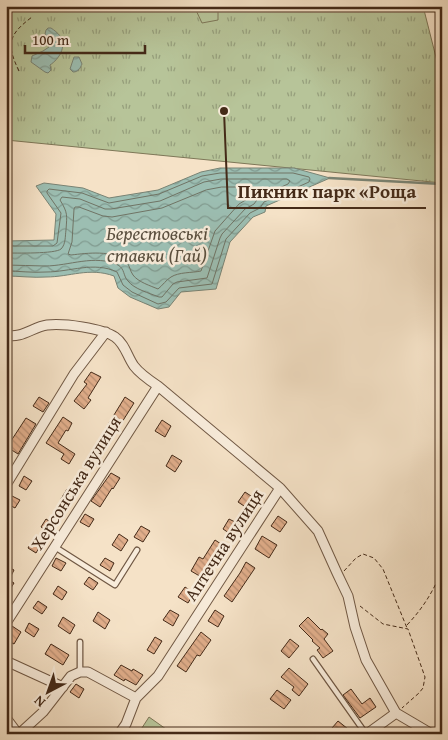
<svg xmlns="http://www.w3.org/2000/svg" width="448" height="740" font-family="'Gentium Book Plus',serif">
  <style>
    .park { fill: url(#park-tufts); stroke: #7e7758 }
    .pitch { fill: #b7c499; stroke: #7e7758 }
    .water { fill: url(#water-waves); stroke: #798374 }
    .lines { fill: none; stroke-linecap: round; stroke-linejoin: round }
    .shore { stroke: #707465; stroke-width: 1 }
    .stream { stroke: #798374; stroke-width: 2.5 }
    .building { fill: url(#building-back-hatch); stroke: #442a18 }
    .lane-casing { stroke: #705844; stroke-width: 7 }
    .street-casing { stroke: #705844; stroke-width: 11 }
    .path { stroke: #442a18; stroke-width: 1; stroke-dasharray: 4 2.5; stroke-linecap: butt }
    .lane { stroke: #f8ecdb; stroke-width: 4.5 }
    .street { stroke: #f8ecdb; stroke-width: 9 }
    .labels { text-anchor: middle; stroke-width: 5; stroke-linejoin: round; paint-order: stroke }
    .street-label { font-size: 18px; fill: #442a18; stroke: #f8ecdb }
    .water-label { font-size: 19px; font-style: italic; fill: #5a4f3e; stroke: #f8ecdb }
    .leader { fill: none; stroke: #442a18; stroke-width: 2 }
    .callout-dot { fill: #442a18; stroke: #f8ecdb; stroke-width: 2 }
    .callout-label { font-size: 19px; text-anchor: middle; font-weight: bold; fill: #442a18; stroke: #f8ecdb; stroke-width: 5; stroke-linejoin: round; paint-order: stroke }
  </style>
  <defs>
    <pattern id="park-tufts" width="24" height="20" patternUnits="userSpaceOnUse" patternTransform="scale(1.25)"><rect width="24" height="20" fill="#b7c499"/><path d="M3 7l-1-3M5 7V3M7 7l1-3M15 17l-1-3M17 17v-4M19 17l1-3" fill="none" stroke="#969f7c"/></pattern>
    <pattern id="water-waves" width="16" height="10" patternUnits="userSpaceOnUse" patternTransform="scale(1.25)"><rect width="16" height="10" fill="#9cbeb2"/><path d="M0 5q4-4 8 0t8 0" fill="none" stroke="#819b90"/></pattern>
    <pattern id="building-back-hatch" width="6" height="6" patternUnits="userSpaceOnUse" patternTransform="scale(1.25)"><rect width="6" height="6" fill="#e1ae8b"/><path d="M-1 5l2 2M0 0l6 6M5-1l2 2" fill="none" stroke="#b88e71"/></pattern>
  </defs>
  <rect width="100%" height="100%" fill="#f5e2c7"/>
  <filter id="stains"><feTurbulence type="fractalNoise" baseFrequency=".004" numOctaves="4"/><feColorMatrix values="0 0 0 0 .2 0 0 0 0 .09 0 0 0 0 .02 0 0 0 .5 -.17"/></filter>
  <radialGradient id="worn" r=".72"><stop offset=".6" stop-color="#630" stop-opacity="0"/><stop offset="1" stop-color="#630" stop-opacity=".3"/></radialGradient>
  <path class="park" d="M6 6H423L442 81V183L6 140Z"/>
  <path class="pitch" d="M194 6H213L218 11V20L202 23Z
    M149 717 173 734H138Z"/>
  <path class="water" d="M48 28H51C54 30 58 33 60 36 67 47 59 59 50 65L51 70 48 73 45 72 31 62 32 56 43 51 49 47V39L45 34 46 30Z
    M74 57H79L82 64C80 68 79 72 73 72L70 69Z
    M220 168H294L330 178 266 206 265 212 253 217 230 242 216 289 181 292 169 307 158 309 130 297 118 288 114 276C89 267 70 277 46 277 33 278 19 276 6 276V241L54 240 56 214 36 186 44 183 83 188 109 198 158 190 201 172Z"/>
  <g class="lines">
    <path class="shore" d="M222 187H253L255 190 249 198 239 204 215 231 201 271C191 273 179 272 171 277 166 280 163 285 158 289 151 286 138 282 133 275 130 271 130 266 126 261 112 250 88 253 71 255L68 254 72 242 74 209 75 207H79L103 216 112 217 162 208 206 190Z
      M6 246H53L57 243 61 213 47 193V191L49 189 82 193 109 203 159 194 202 176 220 173H293L309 177 310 179 309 182 264 202 260 208 250 213 226 239 212 284 179 288 166 302 158 304 132 292 123 285 117 272C94 261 70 272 46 272 33 273 19 271 6 271
      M6 253C16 253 55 254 61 249 66 244 65 236 66 230 67 215 68 213 60 200L62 197 80 199 105 209H111L160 201 204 182 221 179H287L290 181 288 184 259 197 254 204 245 209 222 234 220 238 207 278 177 282 173 284 162 297H159C149 293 134 289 128 281 123 276 125 269 118 265 95 254 69 266 45 266 32 266 19 265 6 265"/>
    <path class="stream" d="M329 178 442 184"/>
  </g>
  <path class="building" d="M91 372 101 377 88 398 91 400 84 409 74 401 87 384 84 382Z
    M39 397 49 403 43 412 33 406Z
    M125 397 134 403 107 446 100 441 107 429 106 428Z
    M63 417 72 423 68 431 66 430 58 443 75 454 69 464 61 459 64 454 46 443Z
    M26 418 36 424 18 454 7 447Z
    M162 420 171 426 165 437 155 431Z
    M172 455 182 461 175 472 166 466Z
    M111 473 120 478 113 489 112 488 100 507 91 501Z
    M24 476 32 481 26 490 19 486Z
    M67 489 75 494 69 504 61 499Z
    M245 492 254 498 247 508 238 502Z
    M10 495 20 500 15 508 6 503Z
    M85 514 94 519 89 527 80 522Z
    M278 516 287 522 280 532 271 526Z
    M46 519 55 525 50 533 41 527Z
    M229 519 239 524 232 535 223 529Z
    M141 526 150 531 143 542 134 537Z
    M119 534 128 540 121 551 112 545Z
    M262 536 277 545 269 558 255 549Z
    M34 538 42 543 36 553 28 548Z
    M215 540 224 546 217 556 216 555 203 578 191 571 199 557 203 559Z
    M56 558 66 563 61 571 52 566Z
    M105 558 114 563 110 571 100 565Z
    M246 562 255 568 232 602 224 596 240 573Z
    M6 566 14 570 9 580 14 583 6 596Z
    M89 577 98 583 93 590 84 584Z
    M58 586 67 592 62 600 53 594Z
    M185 587 194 593 188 603 178 597Z
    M38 601 47 607 42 614 33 608Z
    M170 610 179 615 173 626 163 620Z
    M215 610 224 616 218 627 208 621Z
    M98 612 110 620 105 629 93 621Z
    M63 617 75 625 70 634 58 626Z
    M308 617 321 630 322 629 328 634 324 639 333 651 323 658 317 650 320 648 312 641 313 640 299 626Z
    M29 623 39 629 34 637 25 631Z
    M12 626 21 632 14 644 6 640V630Z
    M201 632 211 640 200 656 197 655 186 672 177 666Z
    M155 637 162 641 154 654 147 650Z
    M290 639 299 646 289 658 281 651Z
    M51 644 69 655 63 665 45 654Z
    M121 665 132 671 133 669 143 675 136 685 125 679 124 681 114 675Z
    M289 668 308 684 299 696 292 690 294 687 281 677Z
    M76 684 84 689 79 698 70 692Z
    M351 689 362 704 370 698 376 707 360 718 343 695Z
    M277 690 291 700 284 709 270 699Z
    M338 721 348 729 344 734H338L332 728Z"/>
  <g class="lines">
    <g class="lane-casing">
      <path id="lane" d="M55 547 115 585 137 550
        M313 659 366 734
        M80 672V642"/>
    </g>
    <g class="street-casing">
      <path id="street" d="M433 6 442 8
        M6 335C21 339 33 327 47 325 63 323 102 328 115 337 125 344 127 356 134 366 140 374 149 380 158 386L280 488
        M6 485 74 374 106 332
        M6 623 158 386
        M6 661 63 687
        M6 718 18 734
        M19 734 43 712 71 676 80 672H88L136 698
        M119 734 126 724 136 698 158 676 280 488 318 531 337 573 348 596 355 627 366 660 396 713
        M367 734 396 713 430 733 435 734"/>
    </g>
    <path class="path" d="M6 36H12
      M19 71C6 44 8 35 32 17
      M344 571 356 558 363 554 374 558 383 569 407 628
      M360 606 383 624 408 629 425 677 423 688 419 693 402 708
      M407 625C423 608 433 592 442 570"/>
    <use href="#lane" class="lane"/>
    <use href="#street" class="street"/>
  </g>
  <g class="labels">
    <g class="street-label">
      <text transform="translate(76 483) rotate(-58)" y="6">Херсонська вулиця</text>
      <text transform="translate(224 545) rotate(-57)" y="6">Аптечна вулиця</text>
    </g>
    <g class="water-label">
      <text x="157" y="240">Берестовські<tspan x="157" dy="22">ставки (Гай)</tspan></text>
    </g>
  </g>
  <path class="leader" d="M224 111L228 208H426"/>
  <circle class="callout-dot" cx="224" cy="111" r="5"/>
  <g class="callout-label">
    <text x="327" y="198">Пикник парк «Роща</text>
  </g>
  <rect width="448" height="740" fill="none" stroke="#f5e2c7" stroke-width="25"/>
  <rect x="8" y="8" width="433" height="725" fill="none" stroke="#442a18" stroke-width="2.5"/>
  <rect x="12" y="12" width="423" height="715" fill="none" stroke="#442a18"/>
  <g transform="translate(48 692) rotate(221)" stroke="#f8ecdb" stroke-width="4" paint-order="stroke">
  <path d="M0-4L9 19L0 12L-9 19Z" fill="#442a18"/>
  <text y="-8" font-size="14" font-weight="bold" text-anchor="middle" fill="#442a18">N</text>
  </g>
  <path d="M25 45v8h120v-8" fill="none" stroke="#442a18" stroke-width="2.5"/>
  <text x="32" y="45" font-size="15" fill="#442a18" stroke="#f8ecdb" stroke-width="4" paint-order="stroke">100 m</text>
  <rect width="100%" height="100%" filter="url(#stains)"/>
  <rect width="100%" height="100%" fill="url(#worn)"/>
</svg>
